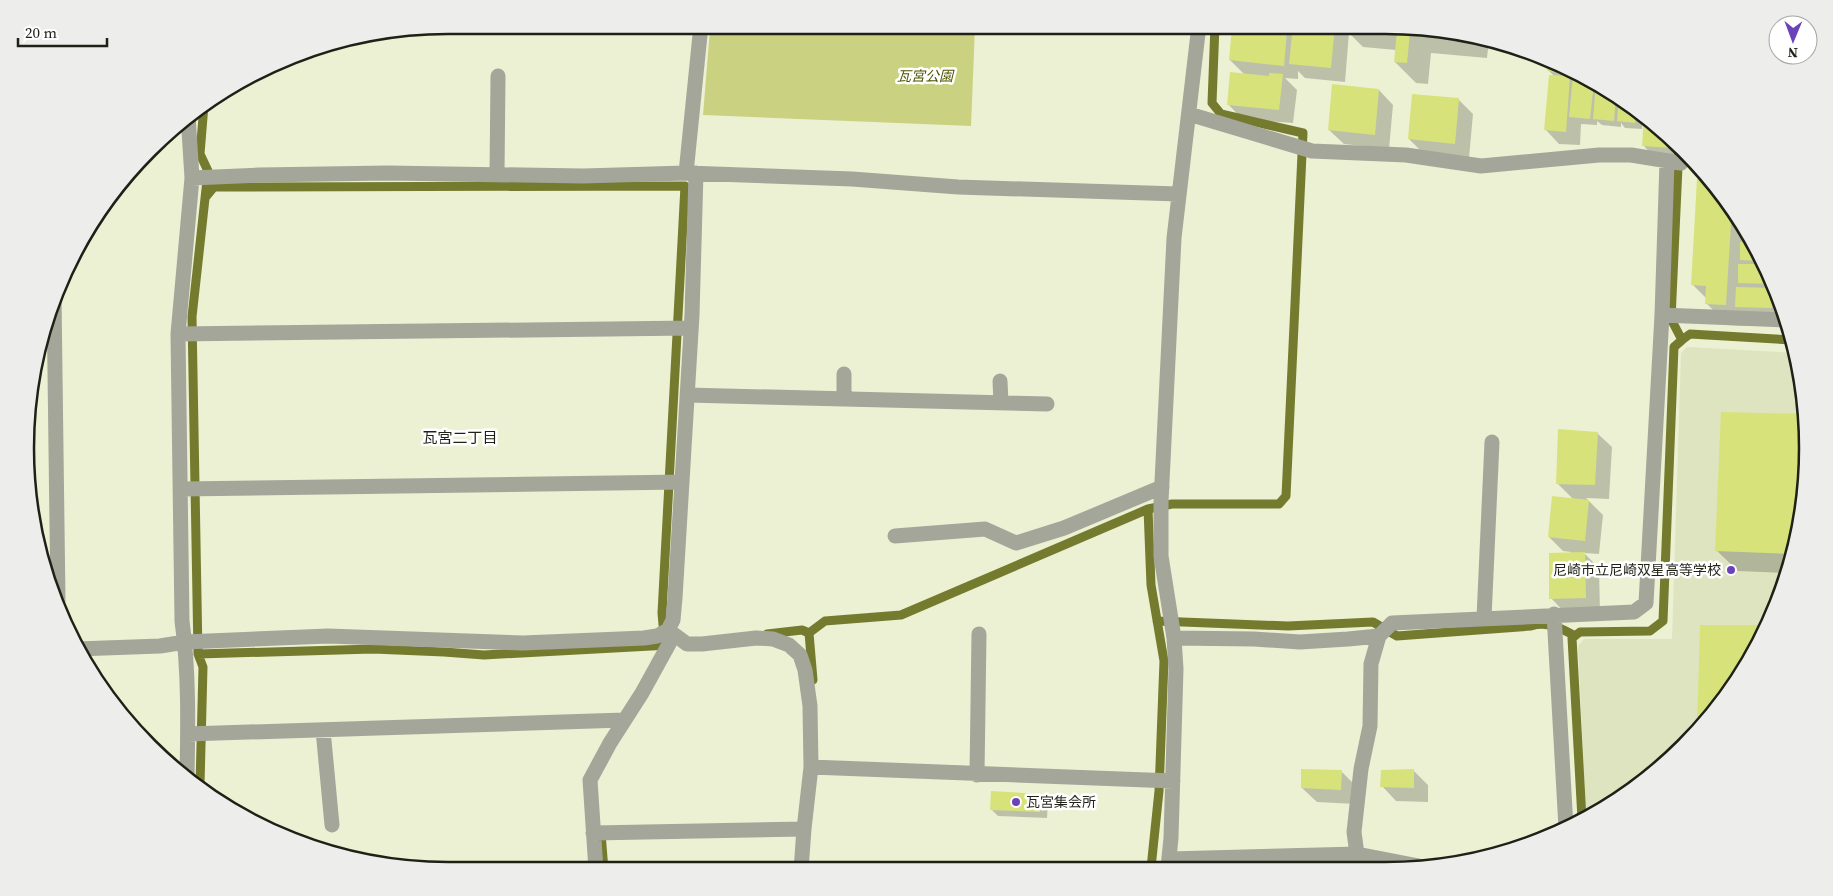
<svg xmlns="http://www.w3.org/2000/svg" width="1833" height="896" font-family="'Source Serif 4','Noto Sans JP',serif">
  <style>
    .built { fill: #dee3c0 }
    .green { fill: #cad281 }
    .shadow { fill: #0003 }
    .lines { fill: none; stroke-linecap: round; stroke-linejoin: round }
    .stream { stroke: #757b2e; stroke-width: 9 }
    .building { fill: #d8e27b }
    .street { stroke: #a5a69a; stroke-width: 15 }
    .poi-dot { fill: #6a43bb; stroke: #fff; stroke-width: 2 }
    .labels { text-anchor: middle; stroke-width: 5; stroke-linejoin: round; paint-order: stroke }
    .park-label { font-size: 14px; font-style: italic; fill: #4e5300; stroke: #fff }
    .poi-label { font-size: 14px; fill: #1f2116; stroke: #fff; text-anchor: end }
    .neighbourhood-label { font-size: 15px; fill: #1f2116; stroke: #fff }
    .rim { fill: none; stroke: #1f2116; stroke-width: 2.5 }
  </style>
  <rect width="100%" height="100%" fill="#edf1d3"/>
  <path class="built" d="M1687 347 1796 353 1800 366 1808 448 1800 531 1776 610 1721 705 1643 783 1586 816 1578 646 1584 639H1672L1681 353Z"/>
  <path class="green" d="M975 27 971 126 703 115 710 29Z"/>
  <path class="shadow" d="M1241 25H1385L1468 33 1489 40 1487 58 1431 53 1428 84 1416 83 1395 62 1396 50 1363 47 1349 33 1345 82 1305 78 1298 71V79L1285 78 1297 90 1293 123 1242 119 1228 104 1245 75 1230 60 1246 30Z
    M1549 59 1620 96 1643 115 1642 129 1625 128 1621 123V127L1602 125 1597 121V125L1581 124 1580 145 1559 144 1545 129 1554 76 1549 71Z
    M1379 90 1393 105 1389 149 1344 144 1329 130Z
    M1458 99 1473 114 1469 158 1423 153 1409 139Z
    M1645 117 1684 149 1688 154 1657 160 1643 145Z
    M1710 181 1737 213 1776 286 1777 290H1773L1779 297V314L1747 313V326L1728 325 1707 304V299L1692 284Z
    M1805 415 1808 448 1800 531 1787 573 1738 571 1716 550Z
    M1597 433 1612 447 1609 499 1586 498 1603 515 1599 554 1584 553 1599 568 1600 612 1565 613 1551 598 1571 552 1563 551 1549 537 1573 499 1557 483Z
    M1341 771 1356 786 1355 804 1317 802 1302 788Z
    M1414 771 1428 785V802L1396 801 1382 786Z
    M1041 795 1048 802 1047 818 998 816 991 809Z"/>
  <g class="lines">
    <path class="stream" d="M205 198 214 187 685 186 662 613 664 636
      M1682 340 1690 334 1792 340
      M1148 509 1151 585 1164 661 1159 791 1151 868
      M1157 621 1288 626 1373 622 1397 636 1531 626C1547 621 1561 628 1575 636
      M809 633 825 621 901 615 1148 509 1172 504H1279L1286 496 1303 133 1221 114 1212 103 1215 25
      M767 634 802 630 809 633 813 680
      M198 654 373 649 444 652 484 655 670 645
      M200 785 203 667 198 654 192 317 208 171 200 154 204 105
      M1582 819 1572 638 1580 632 1650 631 1663 621 1674 347 1682 340 1671 319 1679 145
      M601 833 604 870"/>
  </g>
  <path class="building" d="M1293 25H1335L1331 68 1289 64Z
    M1346 25H1385L1467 33V38L1410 32 1407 63 1394 62 1397 31 1346 26Z
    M1232 27 1274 31V29L1287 30 1284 66 1229 60Z
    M1548 58 1570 69 1569 73 1547 71Z
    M1230 72 1269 76V73L1283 74 1279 110 1227 105Z
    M1549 75 1570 76 1566 132 1544 130Z
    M1573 76 1585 77 1594 82 1590 119 1569 117Z
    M1596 83 1616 94 1614 121 1593 119Z
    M1332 84 1379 89 1375 135 1328 130Z
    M1412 94 1459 98 1455 144 1408 139Z
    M1619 96 1636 109 1635 123 1617 121Z
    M1644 116 1674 141 1673 148 1642 146Z
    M1697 179H1709L1732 207 1726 305 1705 304 1706 286 1691 285Z
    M1740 242H1752L1762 261 1740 260Z
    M1738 264H1764L1775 284 1738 283Z
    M1736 287 1773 288 1772 308 1735 307Z
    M1721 412 1805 414 1808 448 1800 531 1793 554 1715 551Z
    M1558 429 1598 432 1595 485 1556 484Z
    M1552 496 1589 500 1585 541 1548 537Z
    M1585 552 1586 598 1549 599V553Z
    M1700 625H1767L1721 705 1697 729Z
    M1301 769 1342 770 1341 790 1301 788Z
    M1414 769V788L1380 787 1381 770Z
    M991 791 1041 794 1040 812 990 810Z"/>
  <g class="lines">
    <path class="street" d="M1189 114 1312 151 1406 155 1481 166 1599 155H1631L1681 163 1687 152
      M686 173 701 25
      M497 175 498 76
      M192 178 259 175 388 173 583 176 686 173 852 179 958 187 1178 194
      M54 296 58 601
      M1662 315 1786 320
      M178 334 691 328
      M1000 381 1001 403
      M687 395 1047 404
      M844 398V374
      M181 489 682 482
      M895 536 985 529 1016 543 1064 528 1162 487
      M1554 614 1566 828
      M1484 618 1492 442
      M668 630 687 644H702L756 638 773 639 789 645 800 655 805 670 810 706 811 767 804 829 801 870
      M1174 638 1254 639 1300 642 1348 639 1379 636
      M77 649 160 646 185 642 328 636 523 643 644 638 657 636 668 630 673 620 675 598 692 315 696 173
      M323 730 332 825
      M188 734 624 720
      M811 767 1173 781
      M977 775 979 634
      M187 777C188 725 189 672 182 621L178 334 192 178 188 115
      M593 833 804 829
      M1357 854 1354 832 1361 769 1370 726 1371 664 1379 636 1392 623 1634 612 1646 603 1662 315 1667 161
      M1169 859 1357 854 1424 867
      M1168 868 1171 838 1176 669 1174 638 1161 556V502L1174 238 1199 25
      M596 870 590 780 610 743 642 693 669 644 668 630"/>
  </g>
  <g class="poi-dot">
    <circle cx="1731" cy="570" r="5"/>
    <circle cx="1016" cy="802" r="5"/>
  </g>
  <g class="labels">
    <g class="park-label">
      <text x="925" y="81">瓦宮公園</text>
    </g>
    <g class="poi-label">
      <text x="1721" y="575">尼崎市立尼崎双星高等学校</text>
      <text x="1026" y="807" text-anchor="start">瓦宮集会所</text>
    </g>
    <g class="neighbourhood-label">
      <text x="460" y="443">瓦宮二丁目</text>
    </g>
  </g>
  <path d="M0 0H1833V896H0ZM448 34H1385A414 414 0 0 1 1799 448V448A414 414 0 0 1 1385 862H448A414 414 0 0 1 34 448V448A414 414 0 0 1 448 34Z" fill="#ededec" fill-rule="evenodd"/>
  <path class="rim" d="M448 34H1385A414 414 0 0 1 1799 448V448A414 414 0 0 1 1385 862H448A414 414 0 0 1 34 448V448A414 414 0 0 1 448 34Z"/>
  <g transform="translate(1793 40) rotate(181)"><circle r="24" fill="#ffffff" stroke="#a5a6a2"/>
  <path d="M0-4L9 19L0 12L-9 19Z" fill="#6a43bb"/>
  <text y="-8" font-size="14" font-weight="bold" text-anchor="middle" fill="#1f2116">N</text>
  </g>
  <path d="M18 38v8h89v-8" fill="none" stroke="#1f2116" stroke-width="2.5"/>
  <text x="25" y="38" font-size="15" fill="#1f2116" stroke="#ffffff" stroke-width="4" paint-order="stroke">20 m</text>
</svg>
